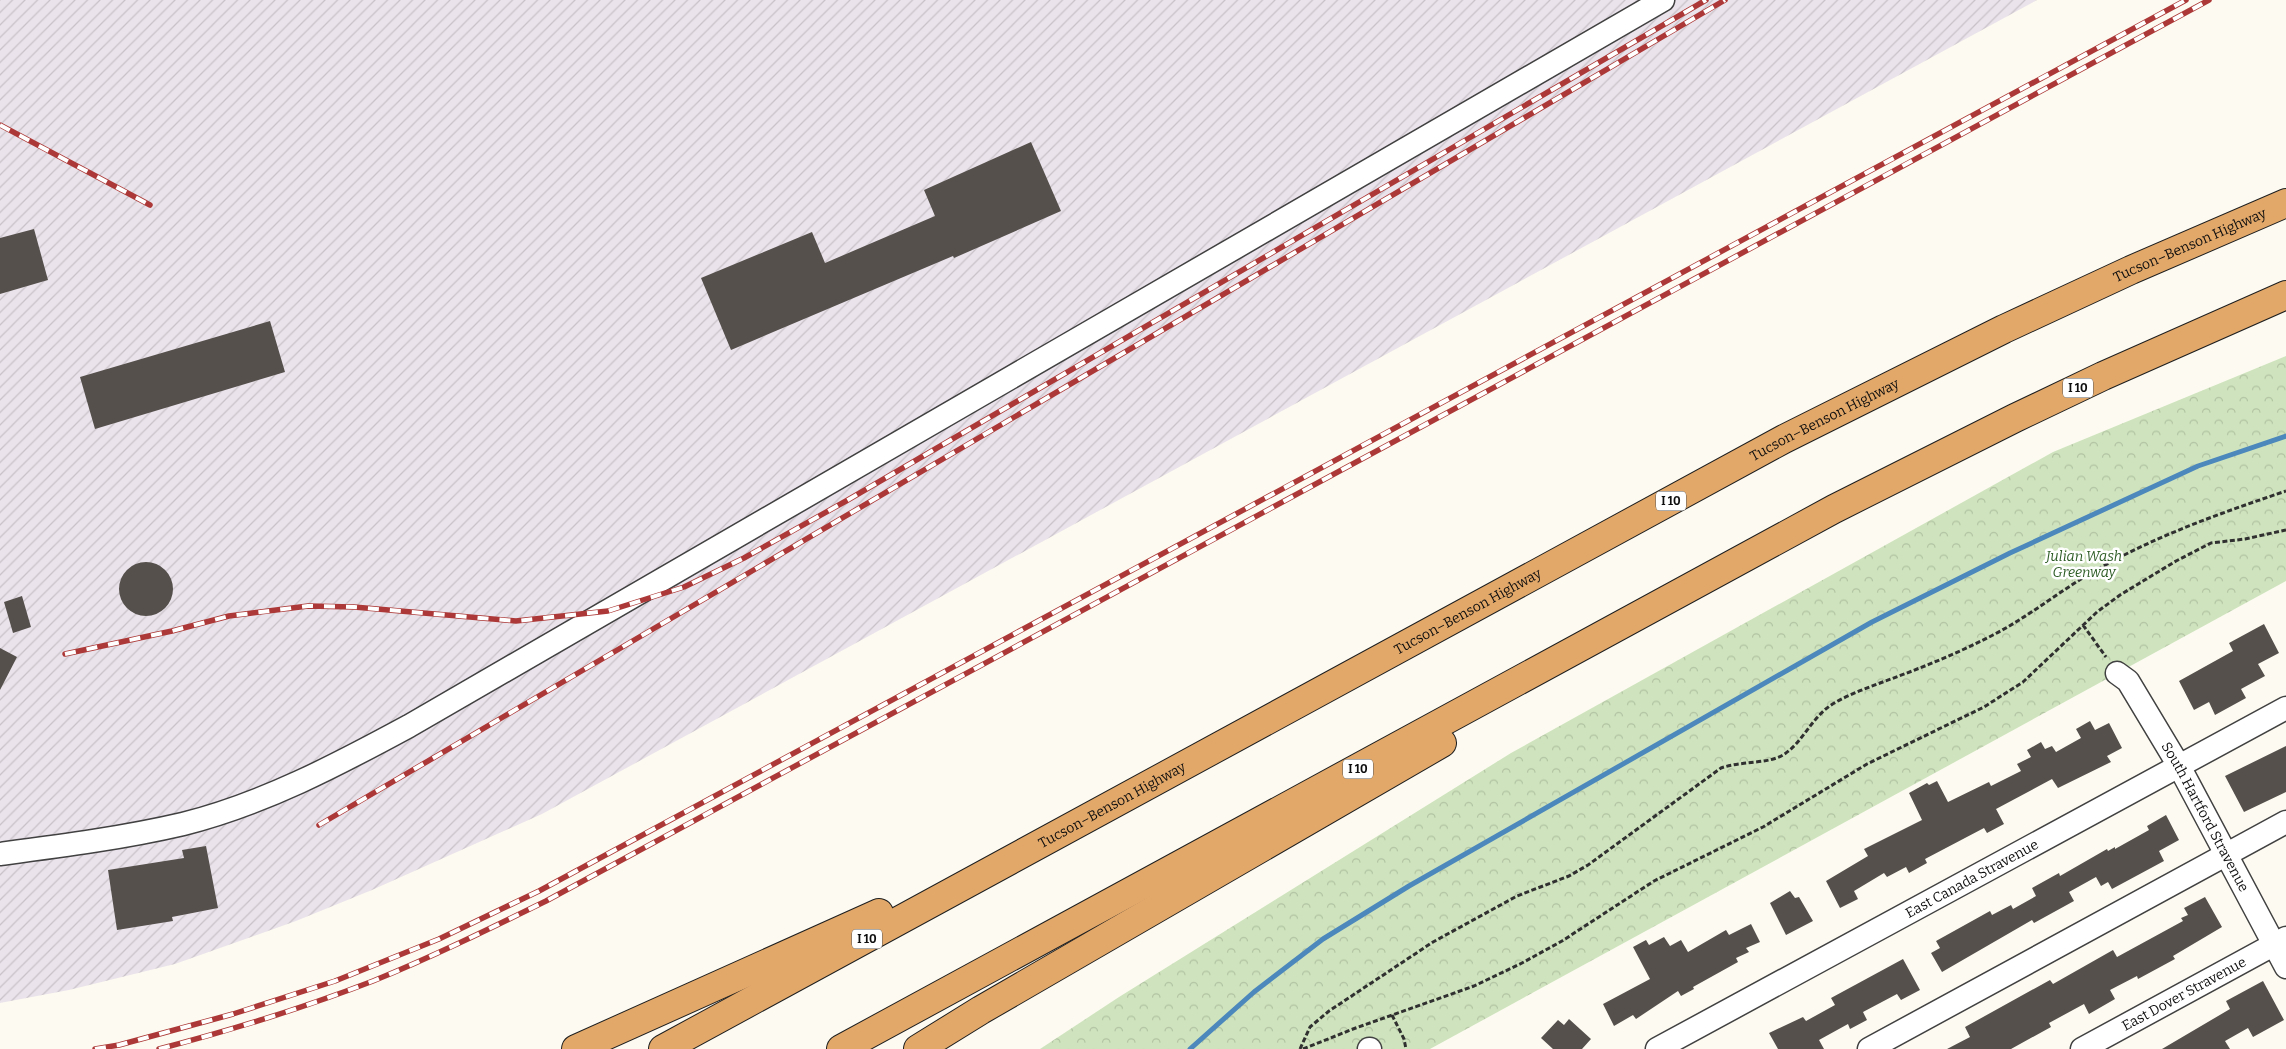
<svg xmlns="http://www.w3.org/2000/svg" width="2286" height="1049" font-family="Bitter,serif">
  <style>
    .industrial { fill: url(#industrial-furrows) }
    .park { fill: url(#park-crowns) }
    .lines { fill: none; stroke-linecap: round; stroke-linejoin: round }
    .stream { stroke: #4c88bc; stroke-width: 5 }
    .building { fill: #55504c }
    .minor-casing { stroke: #414141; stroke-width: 25 }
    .highway-casing { stroke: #1f1f1f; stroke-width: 30 }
    .path { stroke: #303030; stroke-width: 3; stroke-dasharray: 5 2.5; stroke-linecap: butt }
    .minor { stroke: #fff; stroke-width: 22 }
    .highway { stroke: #e2a86a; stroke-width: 28 }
    .rail-casing { stroke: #ac3937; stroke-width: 5.5 }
    .rail { stroke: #fff; stroke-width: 4; stroke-dasharray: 11; stroke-linecap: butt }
    .labels { text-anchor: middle; stroke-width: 5; stroke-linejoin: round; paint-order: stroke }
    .shield { fill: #fff; stroke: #565656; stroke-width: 1 }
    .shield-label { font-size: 12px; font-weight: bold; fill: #0e0e0e }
    .street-label { font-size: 14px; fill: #0e0e0e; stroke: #fff }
    .park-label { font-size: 14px; font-style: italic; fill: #2e5d26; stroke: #fff }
  </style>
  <defs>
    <pattern id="industrial-furrows" width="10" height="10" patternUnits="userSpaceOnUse" patternTransform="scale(1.25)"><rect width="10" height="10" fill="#ebe3eb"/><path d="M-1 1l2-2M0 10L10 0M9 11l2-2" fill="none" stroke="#c8c2c8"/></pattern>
    <pattern id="park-crowns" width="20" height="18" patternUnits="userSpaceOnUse" patternTransform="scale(1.25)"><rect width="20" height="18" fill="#cfe4be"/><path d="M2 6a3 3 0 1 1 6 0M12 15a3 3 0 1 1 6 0" fill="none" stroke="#b1c2a2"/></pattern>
  </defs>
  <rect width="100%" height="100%" fill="#fdfbf1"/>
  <path class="industrial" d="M0 0H2037L542 814 372 890 296 921 175 964 69 990 0 1003Z"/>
  <path class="park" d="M2286 356V581L1430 1049H1040L1119 997 1511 753 2053 452Z"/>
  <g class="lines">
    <path class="stream" d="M1190 1049 1254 992 1323 939 1409 886 1872 622 2010 553 2198 466 2286 436"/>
  </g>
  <path class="building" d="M1031 142 1061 211 954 258 953 256 731 350 701 278 812 232 825 263 935 216 924 190Z
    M34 229 48 280 0 294V238Z
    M270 321 285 372 95 429 80 377Z
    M119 589a27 27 0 1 1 54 0a27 27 0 1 1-54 0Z
    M22 596 31 627 13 633 4 602Z
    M2264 624 2279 653 2258 664 2265 676 2241 689 2246 698 2215 715 2209 702 2194 710 2179 681 2233 651 2229 643Z
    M0 648 17 657 0 690Z
    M2090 721 2095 730 2109 723 2122 748 2107 756 2111 762 2058 788 2052 779 1996 809 2004 824 1987 833 1984 828 1925 859 1927 863 1909 873 1906 867 1887 877 1884 873 1854 891 1858 899 1840 908 1826 881 1868 856 1864 849 1922 820 1909 793 1927 783 1929 785 1937 781 1948 802 1989 782 1991 786 2021 771 2017 764 2031 757 2027 750 2041 742 2045 749 2052 746 2056 752 2081 738 2076 729Z
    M2286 746V792L2244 812 2225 776Z
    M2166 815 2179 840 2159 851 2164 861 2112 889 2108 882 2101 886 2096 877 2069 892 2074 901 2034 923 2032 920 1942 972 1931 953 1940 948 1936 941 1990 911 1992 915 2011 905 2013 909 2036 896 2032 888 2059 873 2060 876 2107 849 2108 851 2115 847V849L2149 830 2147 826Z
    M206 846 218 908 172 917 173 921 117 930 108 870 184 858 182 850Z
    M1790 891 1795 898 1799 897 1813 921 1786 935 1770 903Z
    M2205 897 2222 927 2173 956 2175 959 2138 979 2137 976 2110 990 2115 999 2089 1014 2084 1004 2049 1023 2051 1027 2011 1049H1947L1970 1037 1965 1027 2050 980 2053 984 2113 950 2117 957 2183 921 2181 918 2188 915 2184 908Z
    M1751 924 1760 942 1746 948 1749 952 1736 958 1738 962 1693 987 1694 989 1681 996 1678 991 1636 1019 1633 1015 1614 1026 1603 1004 1650 979 1633 947 1646 940 1649 945 1664 937 1670 946 1681 940 1688 952 1726 930 1729 935Z
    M1903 959 1920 990 1901 1000 1897 994 1863 1012 1867 1020 1850 1029 1848 1024 1819 1040 1824 1049H1778L1769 1033 1803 1017 1806 1021 1835 1005 1831 998Z
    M2263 981 2284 1020 2253 1037 2248 1028 2225 1041 2230 1049H2162L2230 1009 2226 1001Z
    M1569 1019 1591 1039 1582 1049H1553L1541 1038 1558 1020 1564 1025Z"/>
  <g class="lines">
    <g class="minor-casing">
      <g id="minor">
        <path id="s1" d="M2117 673 2128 681 2179 766 2286 967"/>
        <path d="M0 854C61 846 123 838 183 824 263 804 337 765 409 726L1663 0"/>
        <path d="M1369 1049H1370"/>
        <path id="s2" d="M1657 1049 2286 708"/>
        <path d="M1869 1049 2286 822"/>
        <path id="s3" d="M2082 1049 2286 938"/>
      </g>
    </g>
    <g class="highway-casing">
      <g id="highway">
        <path d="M576 1049 879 913"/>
        <path id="s4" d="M663 1049 1784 439 2004 329 2131 270 2286 203"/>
        <path d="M841 1049 1834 509 2015 418 2103 376 2286 295"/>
        <path d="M918 1049 981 1010 1442 743"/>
      </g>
    </g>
    <path class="path" d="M2083 625 2106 657
      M1392 1015 1404 1039 1406 1049
      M1300 1049 1310 1027 1329 1011 1433 942 1517 896 1569 876 1588 865 1721 768C1741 761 1768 764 1783 755 1804 742 1812 715 1836 702 1856 691 1878 684 1899 676 1931 664 1962 651 1993 635 2030 616 2062 589 2098 569 2158 535 2221 513 2286 491
      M1303 1049 1353 1029 1474 986 1522 963 1562 941 1654 881 1763 827 1867 764 1984 707 2023 682 2097 612 2120 595 2176 561 2211 543 2245 539 2286 530"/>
    <use href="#minor" class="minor"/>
    <use href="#highway" class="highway"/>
    <g class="rail-casing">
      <path id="rail" d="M0 125 150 205
        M65 654 172 631 229 616 308 606 354 607 516 621 608 611 684 587 744 558 846 501 1706 0
        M319 825 1725 0
        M95 1049 119 1045 233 1014 335 981 439 939 539 891 2186 0
        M159 1049C232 1030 303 1008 373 981 432 957 489 929 546 901L2209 0"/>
    </g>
    <use href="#rail" class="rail"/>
  </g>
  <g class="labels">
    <g class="shield">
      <rect x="2063" y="378.5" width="30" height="19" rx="4"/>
      <rect x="1656" y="491.5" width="30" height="19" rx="4"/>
      <rect x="1343" y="759.5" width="30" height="19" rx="4"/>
      <rect x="852" y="929.5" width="30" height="19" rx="4"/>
    </g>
    <g class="shield-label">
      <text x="2078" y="392">I 10</text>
      <text x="1671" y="505">I 10</text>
      <text x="1358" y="773">I 10</text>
      <text x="867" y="943">I 10</text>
    </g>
    <g class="street-label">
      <text dy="5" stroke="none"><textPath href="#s4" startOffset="1726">Tucson–Benson Highway</textPath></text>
      <text dy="5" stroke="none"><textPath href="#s4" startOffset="1321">Tucson–Benson Highway</textPath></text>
      <text dy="5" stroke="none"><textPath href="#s4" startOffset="916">Tucson–Benson Highway</textPath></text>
      <text dy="5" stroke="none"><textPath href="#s4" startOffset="511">Tucson–Benson Highway</textPath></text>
      <text dy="5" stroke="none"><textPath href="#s1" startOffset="170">South Hartford Stravenue</textPath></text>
      <text dy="5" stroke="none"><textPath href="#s2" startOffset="358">East Canada Stravenue</textPath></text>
      <text dy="5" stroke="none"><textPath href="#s3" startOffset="116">East Dover Stravenue</textPath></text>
    </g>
    <g class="park-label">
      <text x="2084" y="561">Julian Wash<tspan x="2084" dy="16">Greenway</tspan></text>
    </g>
  </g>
</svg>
